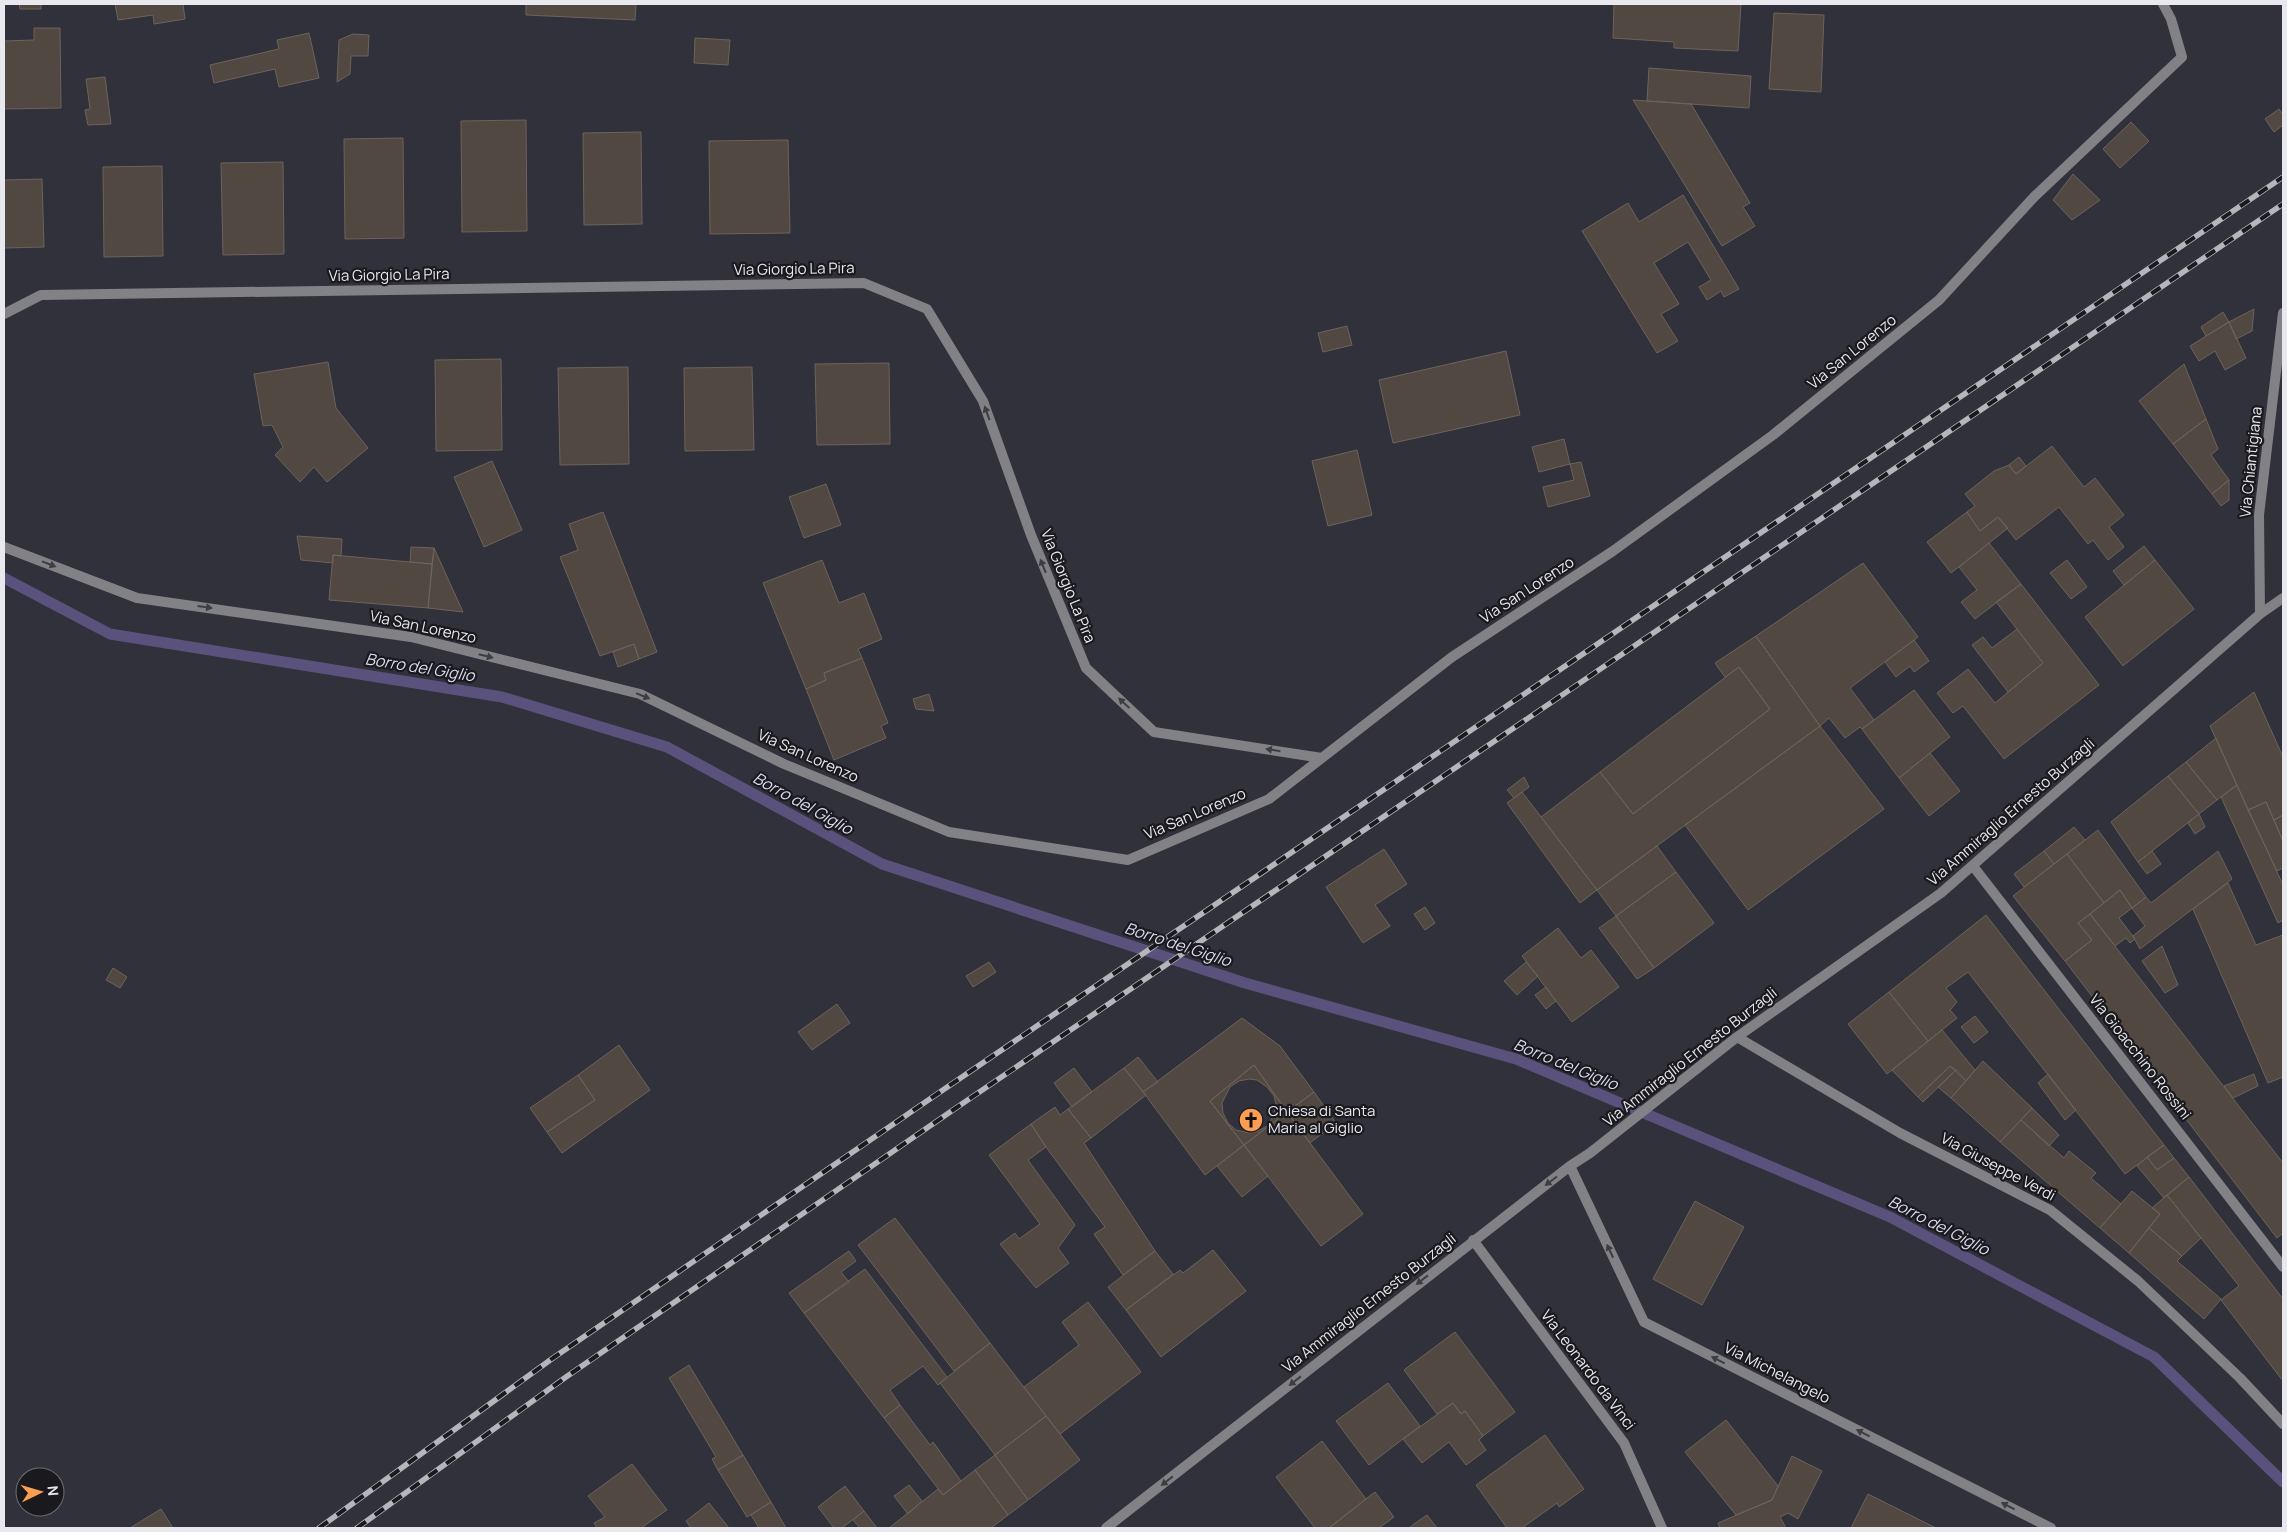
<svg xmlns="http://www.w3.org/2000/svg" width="2287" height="1532" font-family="Manrope,sans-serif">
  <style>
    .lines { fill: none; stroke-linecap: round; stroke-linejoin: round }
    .stream { stroke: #5b517d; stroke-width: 11 }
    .building { fill: #514841; stroke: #6d635c; fill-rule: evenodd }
    .minor { stroke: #818186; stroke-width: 10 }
    .rail-casing { stroke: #b5b5bc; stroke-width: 5.5 }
    .rail { stroke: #19191e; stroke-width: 4; stroke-dasharray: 11; stroke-linecap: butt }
    .oneway { fill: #3d3d42 }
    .labels { text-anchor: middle; stroke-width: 4.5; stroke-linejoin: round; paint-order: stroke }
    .street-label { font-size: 15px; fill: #e8e8ee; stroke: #19191e }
    .poi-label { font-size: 15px; fill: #e8e8ee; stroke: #19191e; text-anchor: start }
    .water-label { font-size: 16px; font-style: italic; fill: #dadaee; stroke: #19191e }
  </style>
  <rect width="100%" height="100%" fill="#31313b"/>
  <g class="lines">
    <path class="stream" d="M4 578 110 634 502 697 667 747 882 864 1245 983 1516 1059 1890 1217 2154 1357 2283 1482"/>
  </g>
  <path class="building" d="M19 4H41V9H20Z
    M115 4H183L185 19 154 24 153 15 118 20Z
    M526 4H636L635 20 526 15Z
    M1614 4H1741L1738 51 1674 48V42L1613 38Z
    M1774 13 1824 15 1821 92 1769 89Z
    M34 28H60L61 108 4 109V41L34 40Z
    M309 33 319 78 279 87 275 69 214 83 210 65 279 49 277 40Z
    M353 34 369 35 368 56H351L350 74 337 82 339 40Z
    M695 38 730 40 728 65 694 63Z
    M1649 68 1751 76 1749 108 1647 101Z
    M105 77 111 124 88 125 85 110 90 109 86 79Z
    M1633 100 1691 104 1750 203 1743 207 1755 226 1722 246Z
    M2279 109 2283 115V125L2274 132 2265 119Z
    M526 120 527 231 462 232 461 121Z
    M2131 122 2149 141 2120 168 2103 149Z
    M641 132 642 224 584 225 583 133Z
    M403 138 404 238 345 239 344 139Z
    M788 140 790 233 710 234 709 141Z
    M283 162 284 254 223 255 221 163Z
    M162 166 163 256 104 257 103 167Z
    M2073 174 2100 200 2072 220 2053 200Z
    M42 179 44 247 4 248V180Z
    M1683 195 1739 289 1724 297 1721 291 1707 300 1699 287 1711 280 1688 242 1654 263 1679 304 1661 314 1678 341 1657 353 1582 231 1628 203 1639 222Z
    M2254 309 2252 331 2236 339 2229 322Z
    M2223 312 2229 322 2206 336 2201 327Z
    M2229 322 2246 358 2225 370 2215 351 2199 361 2190 346Z
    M1347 326 1352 345 1323 352 1318 333Z
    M1506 351 1520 415 1393 443 1379 380Z
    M501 359 502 450 436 451 435 360Z
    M328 362 336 408 368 448 327 482 314 467 300 482 275 455 283 447 272 425 263 426 254 374Z
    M889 363 890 444 817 445 815 364Z
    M2184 364 2206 419 2173 444 2139 401Z
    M628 367 629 464 560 465 558 368Z
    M752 367 754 450 685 451 684 368Z
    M2206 419 2218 449 2211 455 2229 480 2212 494 2173 444Z
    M1564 439 1570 464 1539 472 1532 447Z
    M2052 446 2084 487 2095 478 2124 515 2109 527 2124 547 2108 560 2093 540 2088 544 2059 507 2016 540 1998 517 1980 531 1967 512 1975 506 1965 494 1994 471 2009 465 2016 474Z
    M1357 450 1372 515 1328 526 1312 461Z
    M2019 457 2026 466 2016 474 2009 465Z
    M492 461 522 530 484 547 454 477Z
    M1581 462 1590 496 1548 507 1543 487 1574 480 1570 464Z
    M2229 480V500L2221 506 2212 494Z
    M826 484 841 525 804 538 789 497Z
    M603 512 657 652 639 659 634 644 600 656 560 557 578 550 569 524Z
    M1967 512 1980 531 1998 517 2008 528 1951 573 1927 542Z
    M297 536 342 539 341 556 333 555V563L301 560Z
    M1989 543 2021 584 1975 619 1961 602 1977 590 1959 567Z
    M2144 546 2155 560 2124 585 2113 571Z
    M411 547 434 548 432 564 410 562Z
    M434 548 463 612 428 608Z
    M333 555 432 564 428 608 329 600Z
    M822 560 839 603 864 593 882 639 858 649 862 658 824 673 826 680 806 689 763 583Z
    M2067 560 2087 587 2071 599 2050 573Z
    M2155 560 2194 609 2123 666 2085 617Z
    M1863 563 1918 637 1850 688 1874 720 1862 729 1860 727 1845 738 1829 718 1820 726 1756 636Z
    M2021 584 2099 685 2004 759 1963 706 1953 713 1937 693 1968 669 1995 703 2043 663 1996 602Z
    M2017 629 2043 663 2008 692 1972 645 1983 637 1992 648Z
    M1756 636 1820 726 1597 890 1541 817 1600 772 1633 814 1770 709 1739 667 1725 677 1715 663Z
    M1914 640 1929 661 1914 672 1910 666 1896 677 1885 662Z
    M634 644 639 659 618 667 613 652Z
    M862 658 888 723 881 726 886 738 834 760 806 689 826 680 824 673Z
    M1739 667 1770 709 1633 814 1600 772Z
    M1914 690 1950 737 1899 778 1862 729Z
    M2254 692 2283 757V815L2274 820 2266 802 2248 810 2210 726Z
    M929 694 934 711 916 709 913 699Z
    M1820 726 1884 809 1748 910 1685 825Z
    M2216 738 2237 785 2217 800 2186 762Z
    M1930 753 1960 791 1929 816 1899 778Z
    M2186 762 2217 800 2199 814 2168 776Z
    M2168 776 2199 814 2138 862 2111 822Z
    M1524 777 1529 787 1514 798 1507 790Z
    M2237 785 2283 885V920L2278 923 2221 797Z
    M1522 792 1597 890 1580 903 1507 803Z
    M2266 802 2283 841V868L2277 871 2248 810Z
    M2199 814 2205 827 2195 834 2188 823Z
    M2283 815V841L2274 820Z
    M2074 827 2085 840 2054 864 2044 851Z
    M2098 830 2146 897 2132 908 2120 890 2104 903 2067 854Z
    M1657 846 1676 872 1616 916 1597 890Z
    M1384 849 1407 884 1375 905 1390 926 1363 943 1326 887Z
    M2044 851 2054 864 2024 887 2014 874Z
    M2152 851 2161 864 2147 874 2138 862Z
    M2218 851 2232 879 2140 949 2133 936 2145 926 2132 908 2146 897 2151 903Z
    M2067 854 2104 903 2078 923 2092 940 2065 961 2013 896Z
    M1676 872 1714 923 1654 968 1616 916Z
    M2228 883 2256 945 2283 935V1077L2268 1083 2193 909Z
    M2120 890 2132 908 2119 918 2135 939 2130 943 2126 938 2115 946 2090 914Z
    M1425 907 1435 923 1425 930 1414 914Z
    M2090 914 2283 1163V1233L2277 1238 2065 961 2092 940 2078 923Z
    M1986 915 2164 1145 2125 1174 1968 972 1946 988 1957 1002 1950 1010 1957 1018 1928 1041 1889 992Z
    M1616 916 1654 968 1637 979 1599 928Z
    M1558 928 1581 958 1591 950 1619 987 1572 1022 1522 956Z
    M2162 946 2178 985 2165 993 2142 961Z
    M989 962 996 972 973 987 966 976Z
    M1526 962 1538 976 1517 995 1504 981Z
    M113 968 127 977 120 988 106 980Z
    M1546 987 1556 1001 1546 1009 1535 995Z
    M1889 992 1928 1041 1887 1074 1848 1024Z
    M837 1004 850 1023 812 1050 798 1032Z
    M1975 1016 1988 1032 1974 1043 1961 1027Z
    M1242 1018 1280 1046 1314 1092 1287 1112 1254 1065 1210 1101 1244 1145 1205 1175 1143 1092Z
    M1942 1030 1975 1070 1966 1081 1950 1066 1918 1097 1892 1070Z
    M619 1045 650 1090 562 1153 547 1132 595 1100 578 1075Z
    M1138 1057 1158 1082 1143 1092 1124 1068Z
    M1983 1061 2032 1108 2000 1142 1951 1098Z
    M1254 1065 1287 1112 1244 1145 1210 1101ZM1249 1079 1257 1080 1267 1087 1274 1096 1276 1104 1273 1117 1267 1126 1258 1131 1249 1133 1236 1130 1228 1123 1223 1113 1222 1103 1230 1087 1239 1081Z
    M1950 1066 1956 1070 1923 1102 1918 1097Z
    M1074 1068 1092 1092 1072 1107 1054 1083Z
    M1124 1068 1146 1095 1091 1138 1068 1109Z
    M1956 1070 1966 1081 1951 1098 1938 1087Z
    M2048 1074 2076 1110 2065 1120 2038 1083Z
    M2254 1074 2258 1086 2233 1098 2224 1086Z
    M578 1075 595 1100 547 1132 530 1108Z
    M1314 1092 1336 1123 1310 1143 1287 1112Z
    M1055 1107 1060 1115 1068 1109 1091 1138 1084 1143 1155 1251 1123 1275 1094 1234 1105 1227 1046 1147 1031 1124Z
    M2032 1108 2059 1135 2049 1146 2021 1120Z
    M1287 1112 1363 1214 1321 1246 1244 1145Z
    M2021 1120 2064 1158 2069 1151 2096 1173 2091 1178 2121 1204 2100 1228 2000 1142Z
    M1031 1124 1046 1147 1028 1160 1075 1225 1058 1248 1069 1263 1036 1288 1000 1244 1015 1233 1019 1239 1040 1224 989 1155Z
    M1244 1145 1268 1176 1242 1197 1217 1166Z
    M2164 1145 2174 1158 2157 1170 2147 1157Z
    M2147 1157 2157 1170 2174 1158 2189 1177 2164 1198 2137 1166Z
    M2189 1177 2283 1299V1381L2221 1300 2239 1286 2167 1195Z
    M2132 1191 2160 1214 2129 1253 2100 1228Z
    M2167 1195 2201 1238 2182 1256 2149 1228 2160 1214 2152 1208Z
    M1695 1201 1744 1227 1702 1305 1653 1279Z
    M895 1218 990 1343 954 1371 858 1245Z
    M2149 1228 2182 1256 2177 1261 2221 1299 2204 1319 2129 1253Z
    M1213 1250 1246 1291 1161 1357 1126 1310 1180 1270 1183 1273Z
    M849 1251 856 1261 841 1272 849 1282 804 1313 789 1293Z
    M1155 1251 1173 1274 1126 1310 1108 1287Z
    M865 1269 947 1377 938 1385 923 1366 890 1390 900 1405 884 1418 804 1313Z
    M1088 1302 1141 1372 1060 1434 1024 1387 1079 1345 1062 1322Z
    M1455 1332 1515 1412 1483 1436 1465 1411 1461 1414 1453 1403 1437 1414 1404 1370Z
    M990 1343 1046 1416 995 1455 940 1383Z
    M689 1365 743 1455 718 1470 712 1459 716 1457 669 1378Z
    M1388 1383 1420 1426 1369 1465 1336 1421Z
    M1453 1403 1461 1414 1465 1411 1483 1436 1479 1440 1486 1450 1466 1465 1449 1442 1422 1463 1403 1439Z
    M900 1405 930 1445 933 1442 961 1481 943 1495 884 1418Z
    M1046 1416 1080 1460 1028 1500 995 1455Z
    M1726 1420 1778 1486 1772 1500 1736 1515 1685 1452Z
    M1545 1435 1584 1489 1559 1507 1557 1503 1522 1528H1507L1476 1485Z
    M1322 1441 1366 1499 1329 1528H1315L1276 1477Z
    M743 1455 771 1502 747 1517 718 1470Z
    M995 1455 1028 1500 1008 1515 975 1470Z
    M1792 1456 1822 1471 1798 1519 1788 1513 1780 1517 1786 1528H1720L1718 1523 1772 1500Z
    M632 1464 667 1510 641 1528H597L594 1523 605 1517 588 1496Z
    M975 1470 1008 1515 991 1528H889L938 1489 943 1495Z
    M909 1485 922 1501 908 1514 894 1496Z
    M845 1486 864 1511 842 1528H834L818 1507Z
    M1375 1492 1394 1517 1379 1528H1329Z
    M1868 1494 1936 1528H1851Z
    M771 1502 786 1528H759L751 1515Z
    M709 1503 729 1528H691L686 1521Z
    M161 1509 173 1528H130Z
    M864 1511 877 1528H860L853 1520Z
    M1427 1515 1437 1528H1409L1414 1524Z"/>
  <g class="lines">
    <path class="minor" d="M4 314 41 295 864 283 927 309 983 401 1031 535 1086 668 1154 732 1322 758
      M4 547 137 598 411 637 640 694 784 764 949 832 1128 860 1269 799 1452 657 1613 551 1773 435 1939 300 2035 196 2182 57 2171 19 2163 4
      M2260 614 2259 515 2283 313
      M1973 866 2283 1267
      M1737 1037 1900 1133 2050 1210 2138 1281 2240 1378 2283 1424
      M1570 1166 1644 1322 2051 1528
      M1473 1240 1624 1443 1662 1528
      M1106 1528 1570 1166 1590 1153 1737 1037 1941 893 2260 614 2283 598"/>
    <g class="rail-casing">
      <path id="rail" d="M319 1528 553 1358 940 1092 2283 177
        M357 1528 566 1377 953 1110 2283 204"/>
    </g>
    <use href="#rail" class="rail"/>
  </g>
  <defs><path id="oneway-solid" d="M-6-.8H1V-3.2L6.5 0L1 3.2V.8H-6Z" transform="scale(1.25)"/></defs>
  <g class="oneway">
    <use href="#oneway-solid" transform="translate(987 413) rotate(-110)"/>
    <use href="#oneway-solid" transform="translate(49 564) rotate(21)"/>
    <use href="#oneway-solid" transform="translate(1043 566) rotate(-112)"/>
    <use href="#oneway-solid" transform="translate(205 607) rotate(8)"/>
    <use href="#oneway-solid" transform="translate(486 656) rotate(14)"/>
    <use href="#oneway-solid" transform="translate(643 696) rotate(22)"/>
    <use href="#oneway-solid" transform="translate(1124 703) rotate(-137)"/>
    <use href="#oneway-solid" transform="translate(1273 750) rotate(-171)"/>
    <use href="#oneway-solid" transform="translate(1551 1181) rotate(143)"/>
    <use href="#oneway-solid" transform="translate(1610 1251) rotate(-115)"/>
    <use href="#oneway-solid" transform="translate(1422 1280) rotate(142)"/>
    <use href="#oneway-solid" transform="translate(1718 1360) rotate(-153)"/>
    <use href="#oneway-solid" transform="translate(1295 1381) rotate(142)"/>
    <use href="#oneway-solid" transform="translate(1863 1433) rotate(-153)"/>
    <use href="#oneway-solid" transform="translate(1167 1481) rotate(142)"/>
    <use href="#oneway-solid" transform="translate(2008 1506) rotate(-153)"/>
  </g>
  <defs>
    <g id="church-disc" transform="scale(1.25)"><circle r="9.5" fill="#fc9d52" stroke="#19191e"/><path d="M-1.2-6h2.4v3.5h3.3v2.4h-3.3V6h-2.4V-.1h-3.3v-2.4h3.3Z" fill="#111"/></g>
  </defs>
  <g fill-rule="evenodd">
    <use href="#church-disc" x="1251" y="1120"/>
  </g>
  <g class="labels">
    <g class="street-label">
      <text transform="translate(794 269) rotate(-1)" y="5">Via Giorgio La Pira</text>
      <text transform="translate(389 275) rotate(-1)" y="5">Via Giorgio La Pira</text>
      <text transform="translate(1852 352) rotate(-39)" y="5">Via San Lorenzo</text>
      <text transform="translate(2251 462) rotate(-84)" y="5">Via Chiantigiana</text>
      <text transform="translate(1068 586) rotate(68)" y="5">Via Giorgio La Pira</text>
      <text transform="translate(1527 590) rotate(-33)" y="5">Via San Lorenzo</text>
      <text transform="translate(423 627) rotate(12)" y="5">Via San Lorenzo</text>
      <text transform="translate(808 756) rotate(24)" y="5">Via San Lorenzo</text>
      <text transform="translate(2011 812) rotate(-41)" y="5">Via Ammiraglio Ernesto Burzagli</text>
      <text transform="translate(1195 814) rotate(-23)" y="5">Via San Lorenzo</text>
      <text transform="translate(1690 1057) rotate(-38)" y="5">Via Ammiraglio Ernesto Burzagli</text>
      <text transform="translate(2140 1057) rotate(52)" y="5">Via Gioacchino Rossini</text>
      <text transform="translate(1998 1167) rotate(28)" y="5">Via Giuseppe Verdi</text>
      <text transform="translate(1369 1303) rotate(-38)" y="5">Via Ammiraglio Ernesto Burzagli</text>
      <text transform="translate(1588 1370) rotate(53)" y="5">Via Leonardo da Vinci</text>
      <text transform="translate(1777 1373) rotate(27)" y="5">Via Michelangelo</text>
    </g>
    <g class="poi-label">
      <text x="1268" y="1116">Chiesa di Santa<tspan x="1268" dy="17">Maria al Giglio</tspan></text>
    </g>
    <g class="water-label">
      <text transform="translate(420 667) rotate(9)" y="6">Borro del Giglio</text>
      <text transform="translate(803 803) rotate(29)" y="6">Borro del Giglio</text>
      <text transform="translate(1178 944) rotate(18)" y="6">Borro del Giglio</text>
      <text transform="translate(1566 1064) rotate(22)" y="6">Borro del Giglio</text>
      <text transform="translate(1939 1225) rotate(27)" y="6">Borro del Giglio</text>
    </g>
  </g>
  <rect width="2287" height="1532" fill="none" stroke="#e8e8ee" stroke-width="10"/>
  <g transform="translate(40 1492) rotate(85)"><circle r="24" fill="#19191e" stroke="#6c6c71"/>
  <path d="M0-4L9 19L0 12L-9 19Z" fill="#fc9d52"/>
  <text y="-8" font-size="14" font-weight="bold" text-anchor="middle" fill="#e8e8ee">N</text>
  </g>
</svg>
